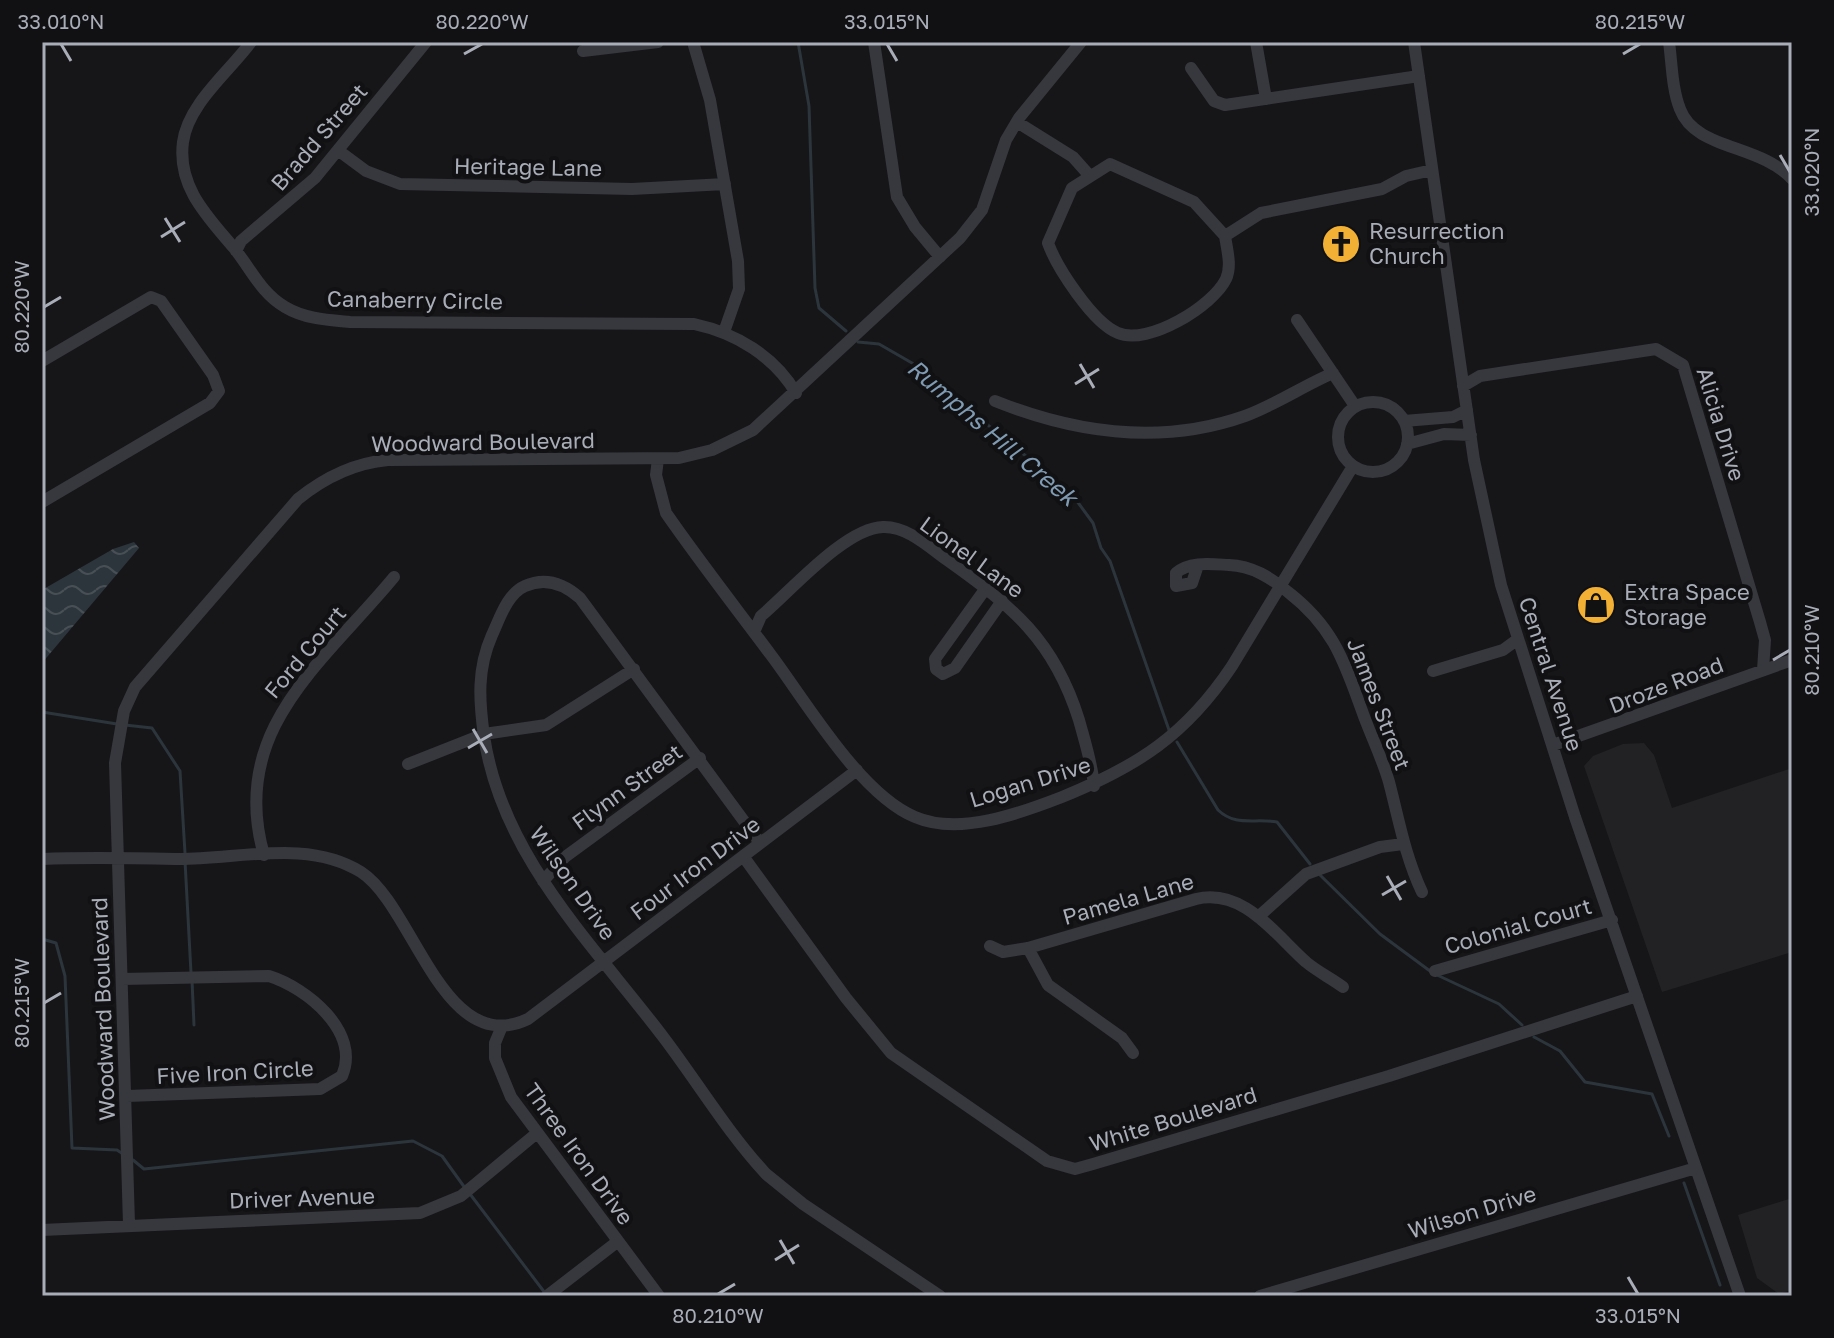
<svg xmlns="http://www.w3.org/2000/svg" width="1834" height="1338" font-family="'Golos Text',sans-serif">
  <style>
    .built { fill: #222225 }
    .water { fill: url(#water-waves) }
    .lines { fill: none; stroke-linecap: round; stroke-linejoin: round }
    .stream { stroke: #2c353c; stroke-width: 3 }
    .minor { stroke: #37383d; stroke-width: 12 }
    .ticks { fill: none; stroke: #a8adb8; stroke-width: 3 }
    .labels { text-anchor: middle; stroke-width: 8; stroke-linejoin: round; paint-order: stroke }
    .street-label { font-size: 22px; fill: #a8adb8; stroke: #111113 }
    .poi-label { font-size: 22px; fill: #a8adb8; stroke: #111113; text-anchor: start }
    .water-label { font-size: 24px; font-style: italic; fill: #7f9bb3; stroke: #111113 }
    .neatline { fill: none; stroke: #a8adb8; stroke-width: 3 }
    .ticks-label { font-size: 20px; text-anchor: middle; fill: #a8adb8 }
  </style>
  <defs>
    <pattern id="water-waves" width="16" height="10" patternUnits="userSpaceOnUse" patternTransform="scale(2)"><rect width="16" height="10" fill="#2c353c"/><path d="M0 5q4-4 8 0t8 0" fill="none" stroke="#485056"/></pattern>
  </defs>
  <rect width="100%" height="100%" fill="#161618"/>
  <path class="built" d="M1644 743 1654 755 1672 808 1792 768V952L1662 992 1584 766 1593 756 1623 744Z
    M1792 1198V1290L1779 1294 1757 1278 1738 1215Z"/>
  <path class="water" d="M134 542 139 548 42 663V590L113 549Z"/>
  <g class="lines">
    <path class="stream" d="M798 42 809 106 815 288 819 308 846 331
      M858 342 879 344 912 363 1071 493 1093 523 1101 548 1110 561 1169 730
      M42 712 117 724
      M125 725 152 728 180 771 185 853
      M1177 742 1218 810C1236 827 1254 818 1277 822L1310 864
      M185 861 191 973
      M1320 875 1380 934 1430 971
      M42 939 56 943 65 976 72 1148 117 1150 123 1154
      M1437 975 1499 1004 1522 1025
      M192 980 194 1025
      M1534 1037 1560 1051 1585 1082 1652 1094 1669 1136
      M133 1160 144 1169 413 1141 442 1156 465 1188
      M1684 1183 1720 1285
      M470 1194 545 1293"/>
    <path class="minor" d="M251 42C229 72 188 104 183 142 177 187 208 217 234 248 251 269 261 293 285 307 305 319 328 320 350 322L694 324C736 333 774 356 796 393
      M693 42 710 100 738 261 739 289 724 332
      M874 42 897 197 915 227 940 257
      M1256 42 1266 99
      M1414 42 1474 460 1501 585 1575 817 1740 1296
      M1669 42C1672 64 1672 89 1680 109 1695 150 1760 144 1792 179
      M583 51 658 42
      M1191 68 1214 101 1225 105 1419 76
      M1017 122 1073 157 1089 175
      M339 151 366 171 400 184 632 189 725 184
      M1225 236 1194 202 1110 164 1072 188 1048 243C1057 268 1093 323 1118 333 1148 346 1213 306 1226 279 1232 266 1227 250 1225 236L1261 213 1382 189 1406 176 1432 170
      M236 251 241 241 315 178 426 42
      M1297 320 1355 406
      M42 361 151 297 161 301 213 375 219 391 210 403 42 502
      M1463 386 1480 376 1656 349 1683 365 1760 622 1765 640 1763 670
      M995 401C1075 433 1160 446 1245 416 1275 405 1303 386 1333 373
      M1338 437a35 35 0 1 1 70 0a35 35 0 1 1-70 0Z
      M1404 421 1453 417 1467 410
      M1407 444 1444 434 1471 435
      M658 459 656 475 666 513C700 562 736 608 771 655 807 703 860 794 915 817 959 836 1021 813 1062 797 1138 766 1186 735 1232 666L1353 466
      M1198 565 1192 583 1176 586V573C1190 561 1211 564 1229 565 1252 566 1270 577 1288 592 1336 629 1345 665 1365 719 1373 740 1383 761 1389 782 1399 820 1405 856 1422 892
      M986 588 935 659 936 669 943 674 955 668 1002 601
      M754 632 761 616C790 592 845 528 883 527 907 526 929 547 947 560 1013 607 1054 640 1079 720 1085 742 1092 763 1094 786
      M1433 671 1503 650 1518 639
      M1553 745 1792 660
      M408 764 484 734 546 725 634 669
      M760 843 580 598C563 583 545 577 525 586 507 594 500 618 492 635 477 669 479 700 484 736 502 857 593 944 664 1038 698 1083 728 1133 766 1174L803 1204 940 1296
      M264 855C228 730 323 663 394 577
      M743 856 846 998 891 1053 1047 1161 1075 1169 1093 1164 1389 1076 1637 996
      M42 859C87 857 131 858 176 859 236 860 307 838 361 872 414 906 443 1059 528 1019L857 770
      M543 881 565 857 700 758
      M1258 917 1306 874 1380 847 1403 844
      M990 946 1003 952 1028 948 1196 899C1243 888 1274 933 1306 962 1318 972 1331 978 1343 987
      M1028 948 1048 985 1122 1038 1133 1053
      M1435 971 1612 920
      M122 979 269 976C307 988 361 1032 342 1076L320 1089 127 1096
      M502 1026 495 1043V1058L511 1097 659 1296
      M129 1224 115 763 124 711 135 687 298 499C324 478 354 463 388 460L679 458 712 450 753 430 960 238 982 210 1006 140 1019 118 1081 42
      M42 1230 420 1213 461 1196 537 1133
      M547 1296 617 1242
      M1260 1296 1696 1168"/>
  </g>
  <path class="ticks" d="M61 44 71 61M887 44 897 61M464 54 482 44M1623 54 1640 44M1780 155 1790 172M165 218 180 242M161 237 185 222M44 307 61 297M1080 364 1094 388M1075 384 1099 369M1773 660 1790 650M473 729 487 753M468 748 492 734M1387 876 1401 900M1382 895 1406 881M44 1003 61 993M780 1240 794 1264M775 1260 799 1245M1628 1277 1638 1294M718 1294 735 1284"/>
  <defs>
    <g id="church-disc" transform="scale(2)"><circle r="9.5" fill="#f2b134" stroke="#111113"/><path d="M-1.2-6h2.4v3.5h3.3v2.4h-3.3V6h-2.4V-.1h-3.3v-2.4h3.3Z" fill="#111"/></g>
    <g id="shop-disc" transform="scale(2)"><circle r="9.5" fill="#f2b134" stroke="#111113"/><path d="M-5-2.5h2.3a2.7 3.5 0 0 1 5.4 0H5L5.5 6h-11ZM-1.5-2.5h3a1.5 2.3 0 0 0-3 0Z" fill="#111"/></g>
  </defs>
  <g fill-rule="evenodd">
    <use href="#church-disc" x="1341" y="244"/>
    <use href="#shop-disc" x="1596" y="605"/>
  </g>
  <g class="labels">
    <g class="street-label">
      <text transform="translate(319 137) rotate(-49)" y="8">Bradd Street</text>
      <text transform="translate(528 167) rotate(1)" y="8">Heritage Lane</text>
      <text transform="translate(415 300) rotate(1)" y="8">Canaberry Circle</text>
      <text transform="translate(1721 424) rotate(73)" y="8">Alicia Drive</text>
      <text transform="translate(483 442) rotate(-1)" y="8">Woodward Boulevard</text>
      <text transform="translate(972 557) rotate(36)" y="8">Lionel Lane</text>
      <text transform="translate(305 652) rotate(-50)" y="8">Ford Court</text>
      <text transform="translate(1551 674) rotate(72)" y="8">Central Avenue</text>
      <text transform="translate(1666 685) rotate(-21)" y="8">Droze Road</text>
      <text transform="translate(1379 704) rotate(69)" y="8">James Street</text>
      <text transform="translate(1030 782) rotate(-17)" y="8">Logan Drive</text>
      <text transform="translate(627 787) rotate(-36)" y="8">Flynn Street</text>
      <text transform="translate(695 868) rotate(-37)" y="8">Four Iron Drive</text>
      <text transform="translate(573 883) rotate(55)" y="8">Wilson Drive</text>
      <text transform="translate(1128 899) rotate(-16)" y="8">Pamela Lane</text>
      <text transform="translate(1518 926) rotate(-16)" y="8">Colonial Court</text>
      <text transform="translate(103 1009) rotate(-92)" y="8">Woodward Boulevard</text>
      <text transform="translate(235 1072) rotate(-3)" y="8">Five Iron Circle</text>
      <text transform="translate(1173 1119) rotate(-17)" y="8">White Boulevard</text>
      <text transform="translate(579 1154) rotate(54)" y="8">Three Iron Drive</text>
      <text transform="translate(302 1198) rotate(-2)" y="8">Driver Avenue</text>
      <text transform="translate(1472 1212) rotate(-17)" y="8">Wilson Drive</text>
    </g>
    <g class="poi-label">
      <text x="1369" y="239">Resurrection<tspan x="1369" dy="25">Church</tspan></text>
      <text x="1624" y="600">Extra Space<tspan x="1624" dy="25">Storage</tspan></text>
    </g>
    <g class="water-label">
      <text transform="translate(992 433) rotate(40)" y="8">Rumphs Hill Creek</text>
    </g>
  </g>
  <rect width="1834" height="1338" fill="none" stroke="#111113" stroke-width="88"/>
  <rect x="44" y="44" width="1746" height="1250" class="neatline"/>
  <g class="ticks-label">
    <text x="61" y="29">33.010°N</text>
    <text x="482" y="29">80.220°W</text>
    <text x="887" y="29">33.015°N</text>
    <text x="1640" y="29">80.215°W</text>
    <text transform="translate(1812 172) rotate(-90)" y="7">33.020°N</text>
    <text transform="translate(22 307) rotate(-90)" y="7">80.220°W</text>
    <text transform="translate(1812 650) rotate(-90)" y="7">80.210°W</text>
    <text transform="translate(22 1003) rotate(-90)" y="7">80.215°W</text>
    <text x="718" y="1323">80.210°W</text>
    <text x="1638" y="1323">33.015°N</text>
  </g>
</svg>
